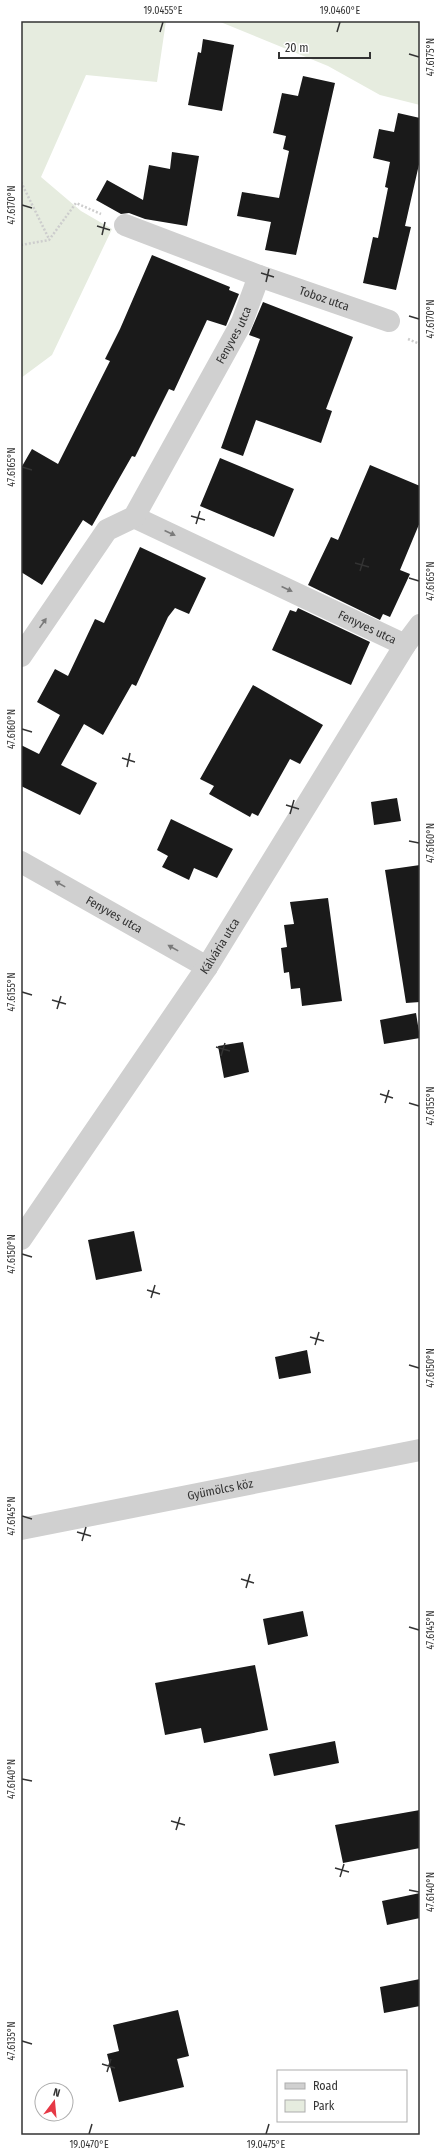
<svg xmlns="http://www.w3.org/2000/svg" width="441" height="2156" font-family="'Fira Sans Condensed',sans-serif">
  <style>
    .green { fill: #e6ecdf }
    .building { fill: #1a1a1a }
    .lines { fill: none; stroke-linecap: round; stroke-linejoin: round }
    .path { stroke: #cdcdcd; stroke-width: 2.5; stroke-dasharray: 2 2; stroke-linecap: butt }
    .street { stroke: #d0d0d0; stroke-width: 22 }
    .oneway { fill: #7a7a7a }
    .ticks { fill: none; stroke: #333; stroke-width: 1.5 }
    .labels { text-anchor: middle; stroke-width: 4; stroke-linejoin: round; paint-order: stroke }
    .street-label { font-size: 12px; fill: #333; stroke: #fff }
    .neatline { fill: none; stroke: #333; stroke-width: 1.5 }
    .ticks-label { font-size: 10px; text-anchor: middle; fill: #333 }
  </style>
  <rect width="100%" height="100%" fill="#fff"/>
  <path class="green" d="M21 21H166L157 82 86 75 41 177 81 211 112 229 52 355 21 378Z
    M218 21H420V105L380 95 328 66Z"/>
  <path class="building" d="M203 39 234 45 222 111 188 105 198 52 201 53Z
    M303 76 335 83 296 255 265 250 271 222 237 216 242 192 279 198 289 151 283 149 286 136 273 133 282 93 298 96Z
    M398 113 420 118V160L405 226 411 227 396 290 363 283 373 237 378 238 388 188 385 187 390 162 373 158 379 129 394 132Z
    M172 152 199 156 187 226 145 219 129 213 121 214 96 200 107 180 143 200 149 165 170 169Z
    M152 255 230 287 229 290 239 294 226 326 207 320 174 391 169 389 135 457 132 456 92 526 83 520 42 585 21 572V468L32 449 58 464 110 361 105 359 120 329Z
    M263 302 353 337 326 409 332 411 321 443 256 420 243 456 221 448 260 339 249 335Z
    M220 458 294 489 274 537 200 506Z
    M370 465 420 486V522L400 570 410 574 390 617 383 614 380 620 308 585 331 537 338 540Z
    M140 547 206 578 189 614 175 608 168 617 136 686 132 684 103 735 84 724 61 765 97 783 80 815 21 786V745L39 754 60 715 37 702 55 669 68 676 95 619 104 623Z
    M298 608 370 642 351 685 272 650 290 610 296 612Z
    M253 685 323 725 300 764 290 759 258 816 252 813 250 817 209 794 214 786 200 779Z
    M397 798 401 821 374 825 371 802Z
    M171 819 233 849 217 878 194 868 189 880 162 867 168 856 157 850Z
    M420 865V1002L406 1003 385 870Z
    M328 898 342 1001 302 1006 300 988 291 989 289 972 284 973 281 948 287 947 284 925 294 924 290 902Z
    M416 1013 420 1038 384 1044 380 1020Z
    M243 1042 249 1072 224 1078 218 1046Z
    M134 1231 142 1271 96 1280 88 1240Z
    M307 1350 311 1373 279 1379 275 1357Z
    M303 1611 308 1636 268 1645 263 1619Z
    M255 1665 268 1730 204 1743 201 1728 165 1735 155 1683Z
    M335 1741 339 1763 274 1776 269 1754Z
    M420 1810V1848L343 1863 335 1825Z
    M420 1893V1918L387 1925 382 1901Z
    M420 1979V2006L384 2013 380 1987Z
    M178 2010 189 2056 177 2059 184 2087 119 2102 107 2054 119 2051 113 2025Z"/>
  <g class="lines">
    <path class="path" d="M21 182 49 239
      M21 245 49 240 76 203 101 214
      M408 339 420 344"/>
    <g class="street">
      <path id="s1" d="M259 276 389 321"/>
      <path id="s2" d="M134 517 405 645"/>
      <path id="s3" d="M21 656 107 530 134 517 242 322 259 276 125 225"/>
      <path id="s4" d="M21 862 207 967"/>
      <path id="s5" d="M21 1239 207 967 405 645 420 625"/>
      <path id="s6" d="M21 1529 420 1450"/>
    </g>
  </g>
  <defs><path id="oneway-solid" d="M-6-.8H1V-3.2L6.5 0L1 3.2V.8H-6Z"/></defs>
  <g class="oneway">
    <use href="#oneway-solid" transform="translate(170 533) rotate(25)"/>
    <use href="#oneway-solid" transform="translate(287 589) rotate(25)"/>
    <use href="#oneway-solid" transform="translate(43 623) rotate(-55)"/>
    <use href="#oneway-solid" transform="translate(60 884) rotate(-151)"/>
    <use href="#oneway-solid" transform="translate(173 948) rotate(-151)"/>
  </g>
  <path class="ticks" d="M160 32 163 22M337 32 340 22M409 54 419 57M22 205 32 208M97 226 110 230M102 235 105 222M261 273 274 277M266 282 269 269M409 316 419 319M22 467 32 470M191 516 205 520M196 524 200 511M355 563 369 567M360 571 364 558M409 578 419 581M22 729 32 732M122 758 135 762M127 767 130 753M286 805 299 809M290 814 294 800M409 841 419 843M22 992 32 995M52 1000 66 1004M57 1009 61 996M216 1047 230 1051M221 1056 225 1043M380 1094 393 1098M385 1103 389 1090M409 1103 419 1106M22 1254 32 1257M147 1290 160 1294M151 1298 155 1285M310 1337 324 1341M315 1345 319 1332M409 1365 419 1368M22 1516 32 1519M77 1532 91 1536M82 1541 86 1527M241 1579 254 1583M246 1588 250 1574M409 1627 419 1630M22 1779 32 1781M171 1821 185 1825M176 1830 180 1817M335 1868 349 1872M340 1877 344 1864M409 1890 419 1892M22 2041 32 2044M102 2064 115 2068M107 2072 111 2059M89 2134 92 2124M266 2134 269 2124"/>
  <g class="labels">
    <g class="street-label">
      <text dy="4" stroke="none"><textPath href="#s1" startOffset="69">Toboz utca</textPath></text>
      <text dy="4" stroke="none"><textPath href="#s3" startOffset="390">Fenyves utca</textPath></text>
      <text dy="4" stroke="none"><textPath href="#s2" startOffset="258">Fenyves utca</textPath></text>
      <text dy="4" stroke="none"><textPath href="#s4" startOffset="107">Fenyves utca</textPath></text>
      <text dy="4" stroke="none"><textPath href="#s5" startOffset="354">Kálvária utca</textPath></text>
      <text dy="4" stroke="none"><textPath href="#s6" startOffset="203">Gyümölcs köz</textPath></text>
    </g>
  </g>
  <rect width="441" height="2156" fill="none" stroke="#ffffff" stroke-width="44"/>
  <rect x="277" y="2070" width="130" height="52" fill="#ffffff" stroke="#adadad"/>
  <rect x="285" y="2083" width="20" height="6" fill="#d0d0d0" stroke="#adadad"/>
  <text x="313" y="2090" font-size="12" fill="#333333">Road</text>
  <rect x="285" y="2100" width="20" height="12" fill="#e6ecdf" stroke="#adadad"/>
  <text x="313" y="2110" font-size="12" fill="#333333">Park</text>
  <g transform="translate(54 2102) rotate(16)"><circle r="19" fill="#ffffff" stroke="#adadad"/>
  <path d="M0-3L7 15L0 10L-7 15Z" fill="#e63946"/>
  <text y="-6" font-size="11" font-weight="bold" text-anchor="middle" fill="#333333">N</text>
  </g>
  <path d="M279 52v6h91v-6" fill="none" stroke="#333333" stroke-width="2"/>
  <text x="285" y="52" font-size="12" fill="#333333" stroke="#ffffff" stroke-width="3" paint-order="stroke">20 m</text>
  <rect x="22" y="22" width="397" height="2112" class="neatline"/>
  <g class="ticks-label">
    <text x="163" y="14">19.0455°E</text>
    <text x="340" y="14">19.0460°E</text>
    <text transform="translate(430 57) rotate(-90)" y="4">47.6175°N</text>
    <text transform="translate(11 205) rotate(-90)" y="4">47.6170°N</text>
    <text transform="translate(430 319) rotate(-90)" y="4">47.6170°N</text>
    <text transform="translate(11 467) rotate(-90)" y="4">47.6165°N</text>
    <text transform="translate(430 581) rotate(-90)" y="4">47.6165°N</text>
    <text transform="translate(11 729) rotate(-90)" y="4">47.6160°N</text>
    <text transform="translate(430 843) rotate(-90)" y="4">47.6160°N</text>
    <text transform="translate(11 992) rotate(-90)" y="4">47.6155°N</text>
    <text transform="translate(430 1106) rotate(-90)" y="4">47.6155°N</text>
    <text transform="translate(11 1254) rotate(-90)" y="4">47.6150°N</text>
    <text transform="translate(430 1368) rotate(-90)" y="4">47.6150°N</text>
    <text transform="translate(11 1516) rotate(-90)" y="4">47.6145°N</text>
    <text transform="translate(430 1630) rotate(-90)" y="4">47.6145°N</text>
    <text transform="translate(11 1779) rotate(-90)" y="4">47.6140°N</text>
    <text transform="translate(430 1892) rotate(-90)" y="4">47.6140°N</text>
    <text transform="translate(11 2041) rotate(-90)" y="4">47.6135°N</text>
    <text x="89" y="2148">19.0470°E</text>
    <text x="266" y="2148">19.0475°E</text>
  </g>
</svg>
